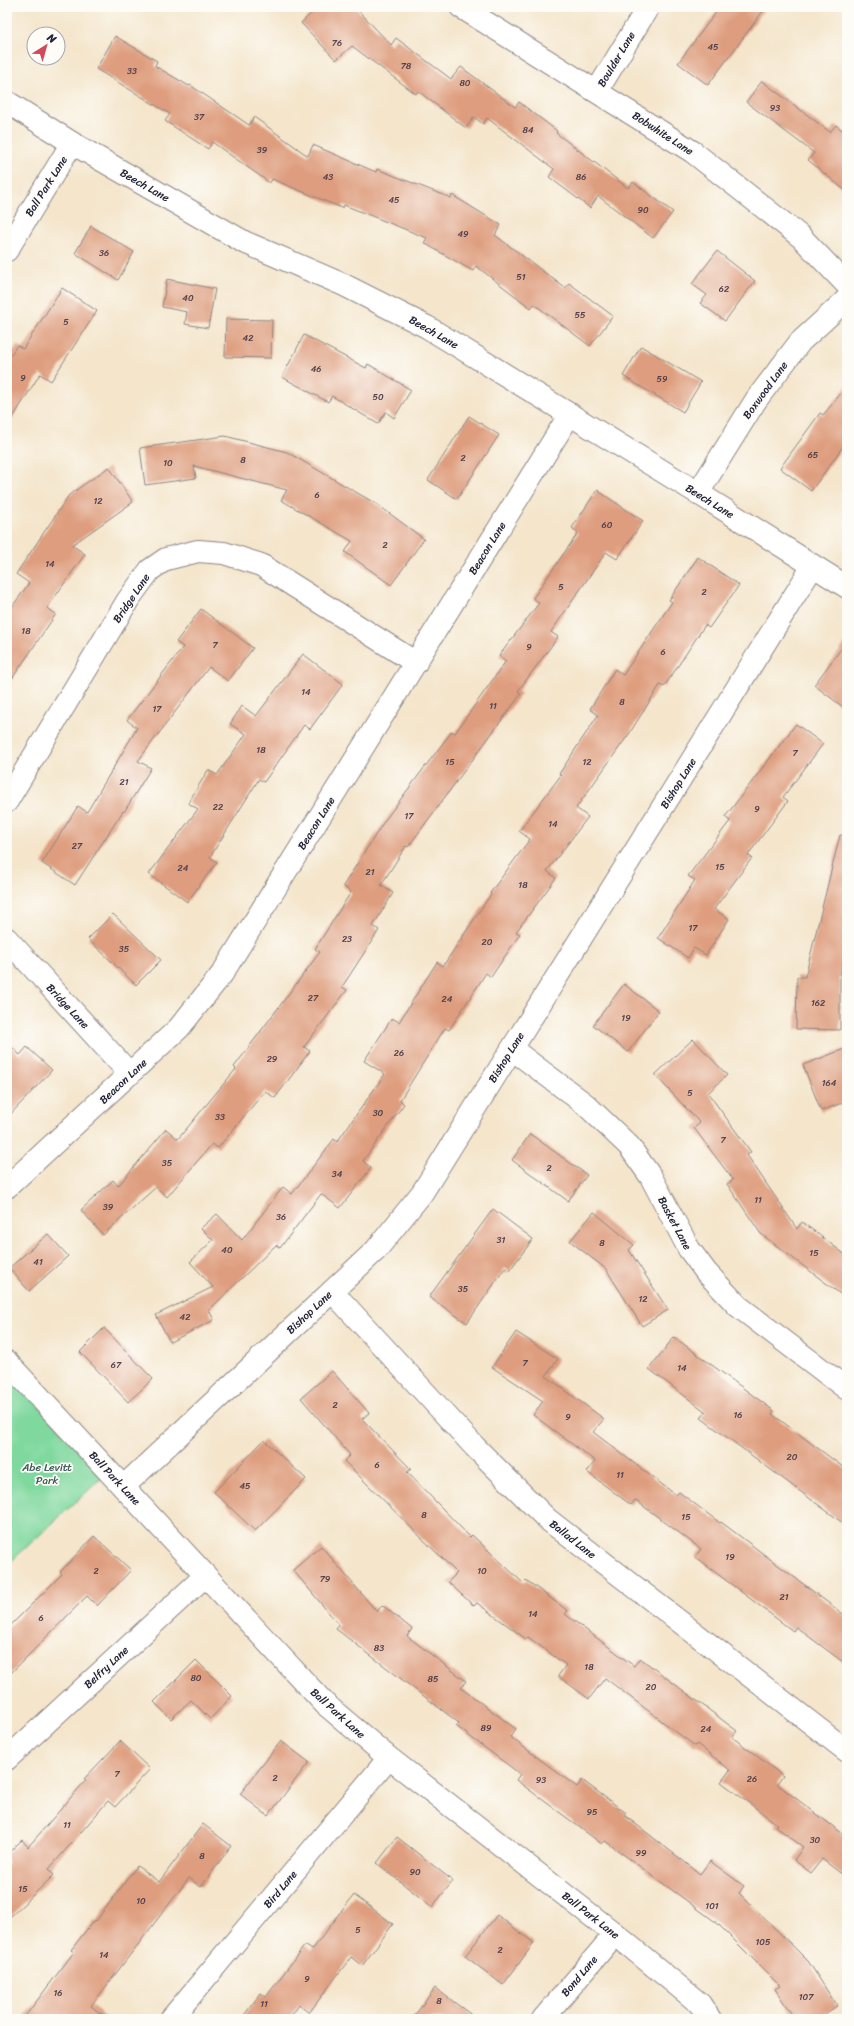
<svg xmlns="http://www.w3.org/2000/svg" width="854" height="2026" font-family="Sriracha,sans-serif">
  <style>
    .green { fill: #7fd89e; stroke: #507d6c }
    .building { fill: #de9d7e }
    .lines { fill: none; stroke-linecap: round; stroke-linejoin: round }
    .minor-casing { stroke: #8b8483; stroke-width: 24 }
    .minor { stroke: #fff; stroke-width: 22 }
    .labels { text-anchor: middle; stroke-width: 3.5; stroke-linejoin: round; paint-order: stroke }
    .number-label { font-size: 9px; fill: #51414c }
    .street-label { font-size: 11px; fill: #22223b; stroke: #fdfcf7 }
    .park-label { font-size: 11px; fill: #3e5959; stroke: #fdfcf7 }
  </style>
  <rect width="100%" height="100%" fill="#fdfcf7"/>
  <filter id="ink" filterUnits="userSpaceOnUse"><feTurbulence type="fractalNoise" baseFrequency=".025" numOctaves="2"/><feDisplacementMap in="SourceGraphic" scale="8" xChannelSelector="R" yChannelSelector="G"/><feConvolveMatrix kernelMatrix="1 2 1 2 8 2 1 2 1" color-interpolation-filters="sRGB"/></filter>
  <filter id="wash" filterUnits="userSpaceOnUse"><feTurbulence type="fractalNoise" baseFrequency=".012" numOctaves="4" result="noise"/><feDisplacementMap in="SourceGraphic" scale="16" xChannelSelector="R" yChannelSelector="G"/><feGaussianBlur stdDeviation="0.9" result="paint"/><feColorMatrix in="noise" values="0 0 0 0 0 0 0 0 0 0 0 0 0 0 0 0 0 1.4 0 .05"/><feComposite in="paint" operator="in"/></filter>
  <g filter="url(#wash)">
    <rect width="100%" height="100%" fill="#f4e5cb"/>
    <path class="green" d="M7 1372 104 1476 7 1565Z"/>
    <g id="blocks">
      <path class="building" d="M318 7H355L391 45 396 38 451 79 461 67 515 107 519 102 557 131 556 133 628 188 633 182 673 212 653 238 598 196 590 208 549 177 554 169 487 118 483 124 474 117 466 128 418 91 416 94 352 46 336 60 301 23Z
        M720 7H766L708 85 678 63Z
        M115 36 157 61 155 66 189 86 190 85 249 125 254 117 308 156 313 145 376 172 377 169 451 198 452 195 501 225 495 235 565 288 569 283 613 316 590 346 534 304 531 308 476 266 473 271 424 243 427 238 344 205 342 208 272 179 270 183 212 142 208 149 165 121 170 114 96 69Z
        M762 81 830 132 836 125 847 134V192L808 160 814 153 746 102Z
        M91 226 134 252 118 280 75 253Z
        M717 251 755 281 725 321 700 303 707 295 692 284Z
        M167 279 215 289 208 328 185 324 187 312 162 307Z
        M62 288 97 311 51 381 40 374 7 427V361L17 345 23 349Z
        M226 319 272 320 271 358 225 357Z
        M304 335 366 368 368 364 411 390 394 418 386 412 378 424 332 396 328 402 282 377Z
        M641 346 701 382 683 412 623 376Z
        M847 386V441L811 491 780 468 820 413 823 415Z
        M469 416 499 435 457 499 428 480Z
        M225 436 287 452 378 505 424 539 391 585 345 552 352 541 281 500 287 490 194 466 196 478 145 485 140 448Z
        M109 467 133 502 72 545 85 554 47 608 56 614 7 686V614L29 583 16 574 69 495Z
        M597 490 643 521 617 559 606 552 551 632 558 637 518 691 521 694 408 847 406 846 381 885 393 893 373 926 379 930 342 987 347 990 304 1047 310 1051 275 1098 265 1091 218 1148 212 1144 167 1197 156 1187 103 1235 81 1210 113 1180 118 1186 166 1129 178 1139 236 1069 234 1067 320 952 315 949 351 892 343 886 385 820 452 731 455 733 506 661 499 656 539 603 533 598 578 533 572 528Z
        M698 557 739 585 709 628 705 625 664 687 660 685 629 734 576 808 588 817 547 871 556 878 516 932 520 934 491 977 486 973 449 1030 445 1028 400 1100 404 1104 363 1161 371 1168 340 1208 321 1194 280 1248 276 1245 209 1310 214 1320 170 1342 156 1315 213 1287 190 1262 213 1240 201 1228 217 1214 242 1240 283 1187 292 1194 334 1139 337 1142 385 1074 364 1061 392 1018 399 1022 437 962 443 966 491 894 490 893 530 839 519 831 561 775 559 774 598 715 590 709 615 669 623 675 672 602 669 600Z
        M201 609 253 648 228 681 209 667 138 761 151 768 124 812 123 811 75 885 42 863 78 806 87 812 137 728 127 720 183 647 176 642Z
        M847 641V710L814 685Z
        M303 654 343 684 310 729 304 725 264 782 259 779 210 857 217 862 187 902 149 874 198 809 188 803 208 770 217 775 246 734 230 724 242 706 256 716Z
        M796 724 823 744 783 797 788 801 748 855 752 858 714 909 729 919 706 955 694 948 688 958 658 938 695 880 688 876 730 821 725 817Z
        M840 835 847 836V947L840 974V1030L796 1029 797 977H805Z
        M113 914 161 960 136 985 88 939Z
        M624 984 659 1011 628 1052 593 1025Z
        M693 1039 727 1075 708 1093 751 1152 747 1155 797 1229 802 1222 847 1256V1299L761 1234 727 1184 733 1180 694 1128 700 1123 655 1075Z
        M7 1042 20 1055 27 1047 52 1070 7 1118Z
        M847 1048V1101L821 1111 803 1065Z
        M530 1134 587 1175 568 1201 512 1160Z
        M493 1209 533 1239 509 1271 505 1268 467 1323 429 1297Z
        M594 1212 634 1245 629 1250 668 1310 642 1326 606 1269 570 1241Z
        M48 1234 68 1256 29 1291 9 1268Z
        M104 1328 153 1379 128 1402 80 1352Z
        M516 1332 558 1359 546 1376 604 1419 593 1432 676 1495 679 1492 720 1523 721 1522 847 1617V1665L796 1627 793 1631 695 1557 701 1549 635 1500 631 1505 587 1472 595 1461 533 1415 543 1401 492 1367Z
        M674 1337 774 1411 772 1414 847 1470V1526L701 1418 706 1412 649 1369Z
        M332 1371 369 1413 362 1419 411 1469 407 1472 470 1537 472 1535 523 1583 526 1580 568 1611 565 1614 634 1666 640 1658 737 1731 732 1737 783 1776 777 1784 847 1837V1878L822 1859 811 1873 794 1860 803 1847 775 1826 777 1824 721 1782 730 1770 697 1744 695 1746 605 1678 589 1699 558 1676 566 1665 528 1637 526 1639 477 1603 474 1606 448 1582 457 1573 344 1461 350 1455 301 1398Z
        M264 1440 306 1479 255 1531 214 1492Z
        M94 1536 131 1570 97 1606 87 1596 7 1677V1629L62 1574 60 1572Z
        M321 1546 377 1612 382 1605 412 1629 407 1636 466 1681 461 1688 516 1729 510 1737 577 1787 582 1780 626 1813 624 1815 700 1874 710 1861 744 1886 739 1893 808 1961 837 2006 817 2019H795L775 1989 780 1986 717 1923 605 1841 602 1844 516 1780 520 1774 456 1726 459 1723 336 1629 339 1625 293 1570Z
        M196 1660 232 1696 210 1719 191 1700 171 1719 154 1702Z
        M120 1741 150 1769 115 1807 108 1801 49 1869 54 1875 7 1920V1854L22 1840 28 1847 86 1780 84 1779Z
        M281 1741 309 1762 268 1816 240 1794Z
        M203 1824 231 1846 201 1887 189 1878 91 2006 108 2019H23L74 1952 71 1950 94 1920 96 1921 137 1866 159 1882Z
        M397 1837 453 1881 432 1907 377 1863Z
        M354 1895 393 1924 362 1966 351 1957 309 2013 299 2005 291 2016 296 2019H241L261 1993 266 1997 305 1945 312 1950Z
        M497 1915 534 1943 503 1985 465 1956Z
        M435 1988 477 2019H412Z"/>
    </g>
  </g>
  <g filter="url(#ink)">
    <use href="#blocks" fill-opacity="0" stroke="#8b8483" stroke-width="1"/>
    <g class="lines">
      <g class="minor-casing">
        <path id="minor" d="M461 7 693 152 801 237 847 285
          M597 91 648 7
          M7 102 72 143 244 242 344 285 427 327 698 493 847 587
          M7 250 72 143
          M698 493 756 400 800 342 847 299
          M7 801 128 600 150 570 166 559 198 551 224 553 261 565 416 663
          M7 939 130 1074
          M512 1049 585 1104 629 1146 651 1177 689 1249 706 1272 738 1306 847 1389
          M7 1187 179 1028 222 974 570 414
          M332 1291 475 1447 547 1519 847 1751
          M7 1362 325 1704 389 1758 615 1934 700 2004 710 2019
          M123 1487 376 1250 422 1193 813 566
          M7 1759 205 1576
          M171 2019 389 1758
          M543 2019 615 1934"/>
      </g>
      <use href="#minor" class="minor"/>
    </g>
  </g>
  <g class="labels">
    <g class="number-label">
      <text x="337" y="46">76</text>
      <text x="713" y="50">45</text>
      <text x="406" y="69">78</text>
      <text x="132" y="74">33</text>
      <text x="465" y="86">80</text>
      <text x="775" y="111">93</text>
      <text x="199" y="120">37</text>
      <text x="528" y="133">84</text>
      <text x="262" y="153">39</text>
      <text x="328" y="180">43</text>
      <text x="581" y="180">86</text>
      <text x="394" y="203">45</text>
      <text x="643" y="213">90</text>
      <text x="463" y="237">49</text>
      <text x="104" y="256">36</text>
      <text x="521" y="280">51</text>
      <text x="724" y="292">62</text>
      <text x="188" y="301">40</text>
      <text x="580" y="318">55</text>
      <text x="66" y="325">5</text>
      <text x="248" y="341">42</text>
      <text x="316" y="372">46</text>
      <text x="23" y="381">9</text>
      <text x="662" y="382">59</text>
      <text x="378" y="400">50</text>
      <text x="813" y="458">65</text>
      <text x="463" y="461">2</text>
      <text x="243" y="463">8</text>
      <text x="168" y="466">10</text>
      <text x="317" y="498">6</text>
      <text x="98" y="504">12</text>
      <text x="607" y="528">60</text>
      <text x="385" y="548">2</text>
      <text x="50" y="567">14</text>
      <text x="561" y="590">5</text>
      <text x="704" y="595">2</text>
      <text x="26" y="634">18</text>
      <text x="215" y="648">7</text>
      <text x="529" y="650">9</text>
      <text x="663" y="655">6</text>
      <text x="306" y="695">14</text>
      <text x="622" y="705">8</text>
      <text x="493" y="709">11</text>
      <text x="157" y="712">17</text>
      <text x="261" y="753">18</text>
      <text x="795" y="756">7</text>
      <text x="450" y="765">15</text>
      <text x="587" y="765">12</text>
      <text x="124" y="785">21</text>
      <text x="218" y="810">22</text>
      <text x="757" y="812">9</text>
      <text x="409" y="819">17</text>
      <text x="553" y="827">14</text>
      <text x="77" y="849">27</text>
      <text x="720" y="870">15</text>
      <text x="183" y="871">24</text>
      <text x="370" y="875">21</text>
      <text x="523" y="888">18</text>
      <text x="693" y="931">17</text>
      <text x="347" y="942">23</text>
      <text x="487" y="945">20</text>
      <text x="124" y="952">35</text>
      <text x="313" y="1001">27</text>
      <text x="447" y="1002">24</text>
      <text x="818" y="1006">162</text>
      <text x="626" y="1021">19</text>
      <text x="399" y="1056">26</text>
      <text x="272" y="1062">29</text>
      <text x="829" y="1086">164</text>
      <text x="690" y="1096">5</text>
      <text x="378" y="1116">30</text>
      <text x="220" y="1120">33</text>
      <text x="723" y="1143">7</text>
      <text x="167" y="1166">35</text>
      <text x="549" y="1171">2</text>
      <text x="337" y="1177">34</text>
      <text x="758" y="1203">11</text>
      <text x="108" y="1210">39</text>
      <text x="281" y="1220">36</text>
      <text x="501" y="1243">31</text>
      <text x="602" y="1246">8</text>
      <text x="227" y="1253">40</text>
      <text x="814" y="1256">15</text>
      <text x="38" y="1265">41</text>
      <text x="463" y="1292">35</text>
      <text x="643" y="1302">12</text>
      <text x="185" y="1320">42</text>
      <text x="525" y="1366">7</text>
      <text x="116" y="1368">67</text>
      <text x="682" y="1371">14</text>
      <text x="335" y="1408">2</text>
      <text x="738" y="1418">16</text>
      <text x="568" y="1420">9</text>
      <text x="792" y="1460">20</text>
      <text x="377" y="1468">6</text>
      <text x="620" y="1478">11</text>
      <text x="245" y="1489">45</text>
      <text x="424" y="1518">8</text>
      <text x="686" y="1520">15</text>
      <text x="730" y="1560">19</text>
      <text x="96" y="1574">2</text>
      <text x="482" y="1574">10</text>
      <text x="325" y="1582">79</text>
      <text x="784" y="1600">21</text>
      <text x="533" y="1617">14</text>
      <text x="41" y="1621">6</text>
      <text x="379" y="1651">83</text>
      <text x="589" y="1670">18</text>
      <text x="196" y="1681">80</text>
      <text x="433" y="1682">85</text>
      <text x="651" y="1690">20</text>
      <text x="486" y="1731">89</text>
      <text x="706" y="1732">24</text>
      <text x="117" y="1777">7</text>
      <text x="275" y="1781">2</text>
      <text x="752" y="1782">26</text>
      <text x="541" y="1783">93</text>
      <text x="592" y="1815">95</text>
      <text x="67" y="1828">11</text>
      <text x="815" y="1843">30</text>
      <text x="641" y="1856">99</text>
      <text x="202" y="1859">8</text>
      <text x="415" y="1875">90</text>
      <text x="23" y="1892">15</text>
      <text x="141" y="1904">10</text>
      <text x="712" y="1909">101</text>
      <text x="358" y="1933">5</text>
      <text x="763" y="1945">105</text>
      <text x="500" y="1953">2</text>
      <text x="104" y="1958">14</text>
      <text x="307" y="1982">9</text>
      <text x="58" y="1996">16</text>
      <text x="806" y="2000">107</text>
      <text x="439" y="2004">8</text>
      <text x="264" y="2007">11</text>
    </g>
    <g class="street-label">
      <text transform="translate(616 59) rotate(-59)" y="4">Boulder Lane</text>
      <text transform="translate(663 133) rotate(33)" y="4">Bobwhite Lane</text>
      <text transform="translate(145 185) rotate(30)" y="4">Beech Lane</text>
      <text transform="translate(46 186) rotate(-58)" y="4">Ball Park Lane</text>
      <text transform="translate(434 332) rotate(30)" y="4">Beech Lane</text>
      <text transform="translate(765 390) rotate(-54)" y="4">Boxwood Lane</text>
      <text transform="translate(710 501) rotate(32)" y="4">Beech Lane</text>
      <text transform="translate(487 548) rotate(-58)" y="4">Beacon Lane</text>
      <text transform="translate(131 598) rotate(-56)" y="4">Bridge Lane</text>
      <text transform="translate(678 783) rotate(-58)" y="4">Bishop Lane</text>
      <text transform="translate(316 823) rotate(-58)" y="4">Beacon Lane</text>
      <text transform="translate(68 1006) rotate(47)" y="4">Bridge Lane</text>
      <text transform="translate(506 1057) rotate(-58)" y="4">Bishop Lane</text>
      <text transform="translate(123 1081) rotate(-43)" y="4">Beacon Lane</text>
      <text transform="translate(675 1223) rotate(62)" y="4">Basket Lane</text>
      <text transform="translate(309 1312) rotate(-43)" y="4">Bishop Lane</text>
      <text transform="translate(115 1478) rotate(47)" y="4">Ball Park Lane</text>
      <text transform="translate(573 1539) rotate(38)" y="4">Ballad Lane</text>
      <text transform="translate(106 1667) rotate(-43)" y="4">Belfry Lane</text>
      <text transform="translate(338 1713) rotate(42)" y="4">Ball Park Lane</text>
      <text transform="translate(280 1889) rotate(-50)" y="4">Bird Lane</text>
      <text transform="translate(591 1915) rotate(38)" y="4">Ball Park Lane</text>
      <text transform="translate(579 1976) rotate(-50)" y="4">Bond Lane</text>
    </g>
    <g class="park-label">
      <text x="47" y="1471">Abe Levitt<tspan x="47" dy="13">Park</tspan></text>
    </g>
  </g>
  <rect width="854" height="2026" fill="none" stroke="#fdfcf7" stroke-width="24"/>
  <g transform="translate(46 46) rotate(37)"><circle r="19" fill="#fdfcf7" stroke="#a5a5ac"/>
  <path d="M0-3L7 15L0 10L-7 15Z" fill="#d1495b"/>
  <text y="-6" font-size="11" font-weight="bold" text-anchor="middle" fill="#22223b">N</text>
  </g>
</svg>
